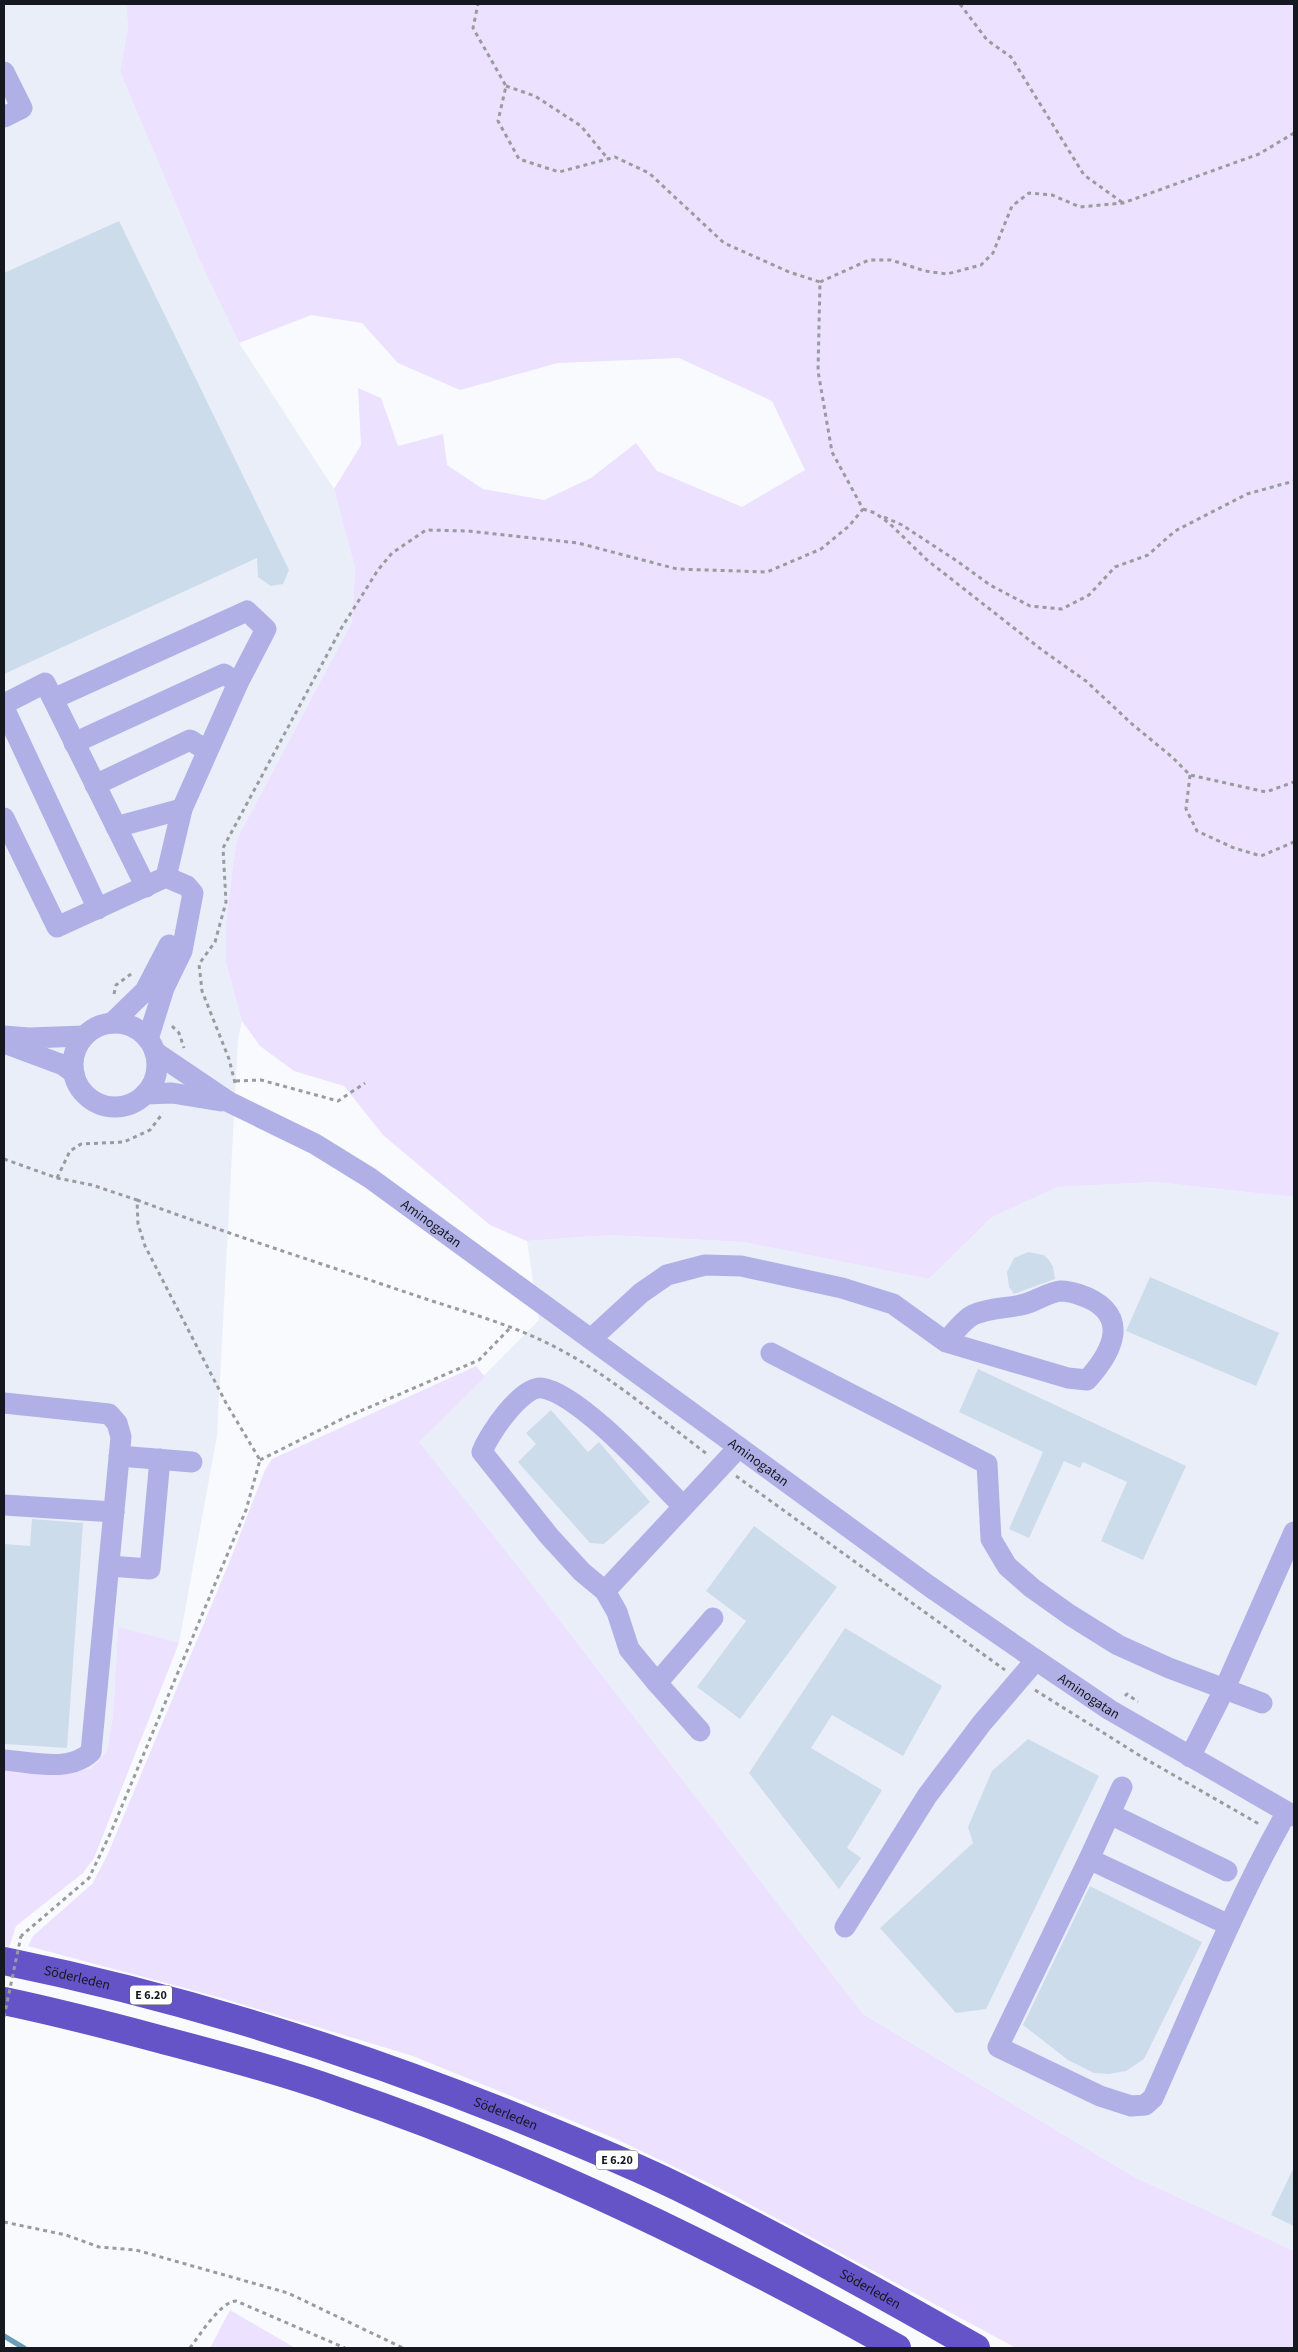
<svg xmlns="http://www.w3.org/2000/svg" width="1298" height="2352" font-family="'Source Sans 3',sans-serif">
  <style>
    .built { fill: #eaeef9 }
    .green { fill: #ece1fe }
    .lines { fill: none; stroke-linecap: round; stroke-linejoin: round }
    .stream { stroke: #699eb9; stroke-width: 5.5 }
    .building { fill: #cddceb }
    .path { stroke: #999b9f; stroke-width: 3; stroke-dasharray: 4 4; stroke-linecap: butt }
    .minor { stroke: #b1b0e6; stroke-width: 21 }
    .highway { stroke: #6454c7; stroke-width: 28 }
    .path-bridge { stroke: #999b9f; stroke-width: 3; stroke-dasharray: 4 4; stroke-linecap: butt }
    .labels { text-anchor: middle; stroke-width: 4.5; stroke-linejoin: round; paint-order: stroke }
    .shield { fill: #fff; stroke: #5b5d62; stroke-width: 1 }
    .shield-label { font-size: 12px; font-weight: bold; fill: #15181e }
    .street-label { font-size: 14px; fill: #15181e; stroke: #fff }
  </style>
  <rect width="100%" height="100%" fill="#f8fafd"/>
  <path class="built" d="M4 4H126L128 27 120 72 200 261 239 343 334 489 355 568 352 622 237 839 226 921V963L242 1021 238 1040 217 1436 179 1643 118 1628 113 1715 107 1751 92 1768 64 1774 4 1769Z
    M1155 1182 1294 1197V2251L1134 2177 863 2014 524 1574 418 1442 539 1320 527 1241 610 1235 743 1242 929 1279 992 1217 1058 1187Z"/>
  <path class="green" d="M126 4H1294V1197L1155 1182 1058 1187 992 1217 929 1279 743 1242 610 1235 527 1241 490 1225 383 1135 344 1086 294 1071 260 1046 242 1021 226 963V921L232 875 237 839 352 622 355 568 334 489 361 445 358 388 381 398 398 446 443 434 447 465 483 489 544 500 591 478 636 443 657 471 742 507 805 470 772 401 679 358 558 363 460 390 398 363 362 323 311 315 239 343 200 261 120 72 128 27Z
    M476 1366 485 1377 419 1442 524 1574 863 2014 1134 2177 1294 2251V2348H1016L729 2193 614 2138 413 2056 218 1997 28 1946 33 1936 92 1884 107 1856 229 1563 265 1470 272 1459Z
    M118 1627 179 1643 94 1858 83 1873 16 1926 9 1947 4 1946V1769L64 1774 92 1768 107 1751 113 1715Z
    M230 2310 295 2348H210Z"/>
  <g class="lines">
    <path class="stream" d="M4 2336 24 2348"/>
  </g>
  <path class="building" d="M119 221 289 570 283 584 271 586 258 577 257 558 4 674V273Z
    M1028 1252 1044 1255 1049 1260 1053 1267 1055 1279 1014 1294 1009 1287 1007 1272 1014 1258Z
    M1150 1277 1279 1333 1256 1386 1126 1331Z
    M978 1369 1186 1466 1143 1560 1101 1541 1127 1482 1083 1462 1080 1468 1064 1461 1029 1538 1009 1529 1043 1452 959 1412Z
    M551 1410 588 1452 599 1442 650 1502 604 1544 590 1543 518 1462 536 1444 526 1433Z
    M32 1519 83 1523 67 1748 4 1744V1544L30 1546Z
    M754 1526 837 1587 740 1719 697 1687 746 1621 706 1591Z
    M845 1628 942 1686 903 1756 832 1715 811 1748 882 1790 847 1848 861 1858 839 1889 749 1773Z
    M1028 1739 1099 1776 986 2009 956 2013 880 1928 973 1843 968 1827 992 1771Z
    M1090 1886 1202 1942 1144 2059 1126 2071 1109 2074 1094 2073 1068 2060 1023 2025Z
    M1294 2167V2226L1271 2215Z"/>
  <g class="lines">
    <path class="path" d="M960 4 987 40 1011 57 1084 175 1123 203
      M506 86 535 96 581 126 608 159
      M820 282 869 260H891L925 271 947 274 981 265 993 253 1012 206 1029 193 1052 195 1080 207 1123 203 1259 154 1294 133
      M863 509 875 513 889 523 927 560 1042 650 1086 681 1132 724 1172 757 1190 775 1266 792 1294 782
      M884 517 902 525 957 561 990 585 1030 606 1062 609 1089 595 1115 567 1148 555 1175 531 1247 494 1294 481
      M1190 775 1186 809 1197 831 1234 848 1261 856 1294 842
      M114 994 116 985 131 974
      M172 1026 179 1033 184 1048
      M236 1081 261 1080 338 1101 365 1083
      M235 1083 229 1059 202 991 199 964 215 942 226 902 223 848 342 627 378 570 392 553 426 530 468 531 578 543 677 569 767 572 821 549 849 526 863 509 832 452 818 371 820 282 789 272 724 243 649 173 615 157 559 172 519 159 498 121 506 86 473 28 478 4
      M4 1159 57 1178 92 1185 137 1200 138 1224 145 1246 226 1403 260 1460 246 1510 111 1832 89 1878 21 1936
      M57 1178 70 1151 81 1144 124 1142 150 1130 163 1113
      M137 1200C231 1235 326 1265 420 1297 462 1311 506 1323 545 1342 604 1370 655 1415 707 1454
      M260 1460 342 1419 479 1360 510 1328
      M736 1476 1005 1670
      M1035 1690 1142 1757 1259 1824
      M1125 1696 1127 1694 1138 1702
      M4 2222 66 2235 99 2247 136 2250 288 2293 403 2348
      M190 2348C199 2336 221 2301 236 2301L345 2348"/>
    <g class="minor">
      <path d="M4 72 22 108 4 117"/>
      <path d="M53 699 247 611 266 629 238 683 182 809 166 877"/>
      <path d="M4 704 45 683 146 887"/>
      <path d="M4 708 98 909"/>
      <path d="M74 743 224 674 238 683"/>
      <path d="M95 785 190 740 206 750"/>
      <path d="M4 818 57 927 166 877 187 886 193 893 182 951 164 988 148 1039"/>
      <path d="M116 827 182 809"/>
      <path d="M112 1023 145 991 169 945"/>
      <circle cx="115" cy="1065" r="42"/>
      <path d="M4 1036 29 1038 84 1036"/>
      <path d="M4 1043 63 1065 74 1073"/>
      <path id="s1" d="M155 1052 229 1102 315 1144 370 1178 929 1586 1036 1660 1110 1710 1294 1816"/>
      <path d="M145 1094 172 1093 221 1101"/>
      <path d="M591 1339 641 1293 667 1275 705 1265 741 1266 842 1288 893 1304 946 1342 1068 1378 1087 1380C1108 1357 1130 1322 1094 1301 1085 1296 1071 1291 1061 1291 1049 1292 1036 1301 1025 1304 1007 1309 990 1307 973 1315 963 1320 953 1334 946 1342"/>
      <path d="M771 1353 987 1464 991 1539 1007 1566 1032 1588 1070 1615 1118 1645 1169 1668 1262 1703"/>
      <path d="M4 1403 109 1414 117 1423 121 1437 91 1752C69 1773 32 1762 4 1760"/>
      <path d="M119 1456 192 1462"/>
      <path d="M4 1505 114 1512"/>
      <path d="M683 1506C654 1477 580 1394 542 1388 522 1385 488 1435 482 1452L549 1536 582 1572 605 1591 617 1612 629 1649 657 1683 700 1731"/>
      <path d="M109 1566 150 1569 160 1459"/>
      <path d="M605 1591 739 1447"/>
      <path d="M657 1683 713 1618"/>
      <path d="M1190 1757 1225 1688 1294 1532"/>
      <path d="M1110 1814 1227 1871"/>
      <path d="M1089 1859 1122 1787"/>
      <path d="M1229 1925 1089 1859 998 2047 1100 2096 1131 2106 1145 2105 1153 2098C1196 2002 1235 1903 1287 1812"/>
      <path d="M845 1927 927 1796 982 1723 1036 1660"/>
    </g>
    <g class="highway">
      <path id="s2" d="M4 1961C185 1998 362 2054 533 2124 582 2144 631 2164 678 2187 780 2237 878 2292 976 2348"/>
      <path d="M4 2001C56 2012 107 2025 159 2039 219 2055 281 2071 340 2092 534 2158 718 2248 897 2348"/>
    </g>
    <path class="path-bridge" d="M4 2017 21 1936"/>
  </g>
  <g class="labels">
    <g class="shield">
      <rect x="130" y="1985.5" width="42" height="19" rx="4"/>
      <rect x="596" y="2150.5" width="42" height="19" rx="4"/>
    </g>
    <g class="shield-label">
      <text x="151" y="1999">E 6.20</text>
      <text x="617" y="2164">E 6.20</text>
    </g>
    <g class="street-label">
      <text dy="5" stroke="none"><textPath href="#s1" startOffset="326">Aminogatan</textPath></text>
      <text dy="5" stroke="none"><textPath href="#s1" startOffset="731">Aminogatan</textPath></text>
      <text dy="5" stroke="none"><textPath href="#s1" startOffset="1136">Aminogatan</textPath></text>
      <text dy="5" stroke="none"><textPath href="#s2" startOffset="75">Söderleden</textPath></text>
      <text dy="5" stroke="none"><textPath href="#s2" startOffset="525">Söderleden</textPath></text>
      <text dy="5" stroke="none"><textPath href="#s2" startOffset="930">Söderleden</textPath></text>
    </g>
  </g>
  <rect width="1298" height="2352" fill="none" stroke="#15181e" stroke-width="10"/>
</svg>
